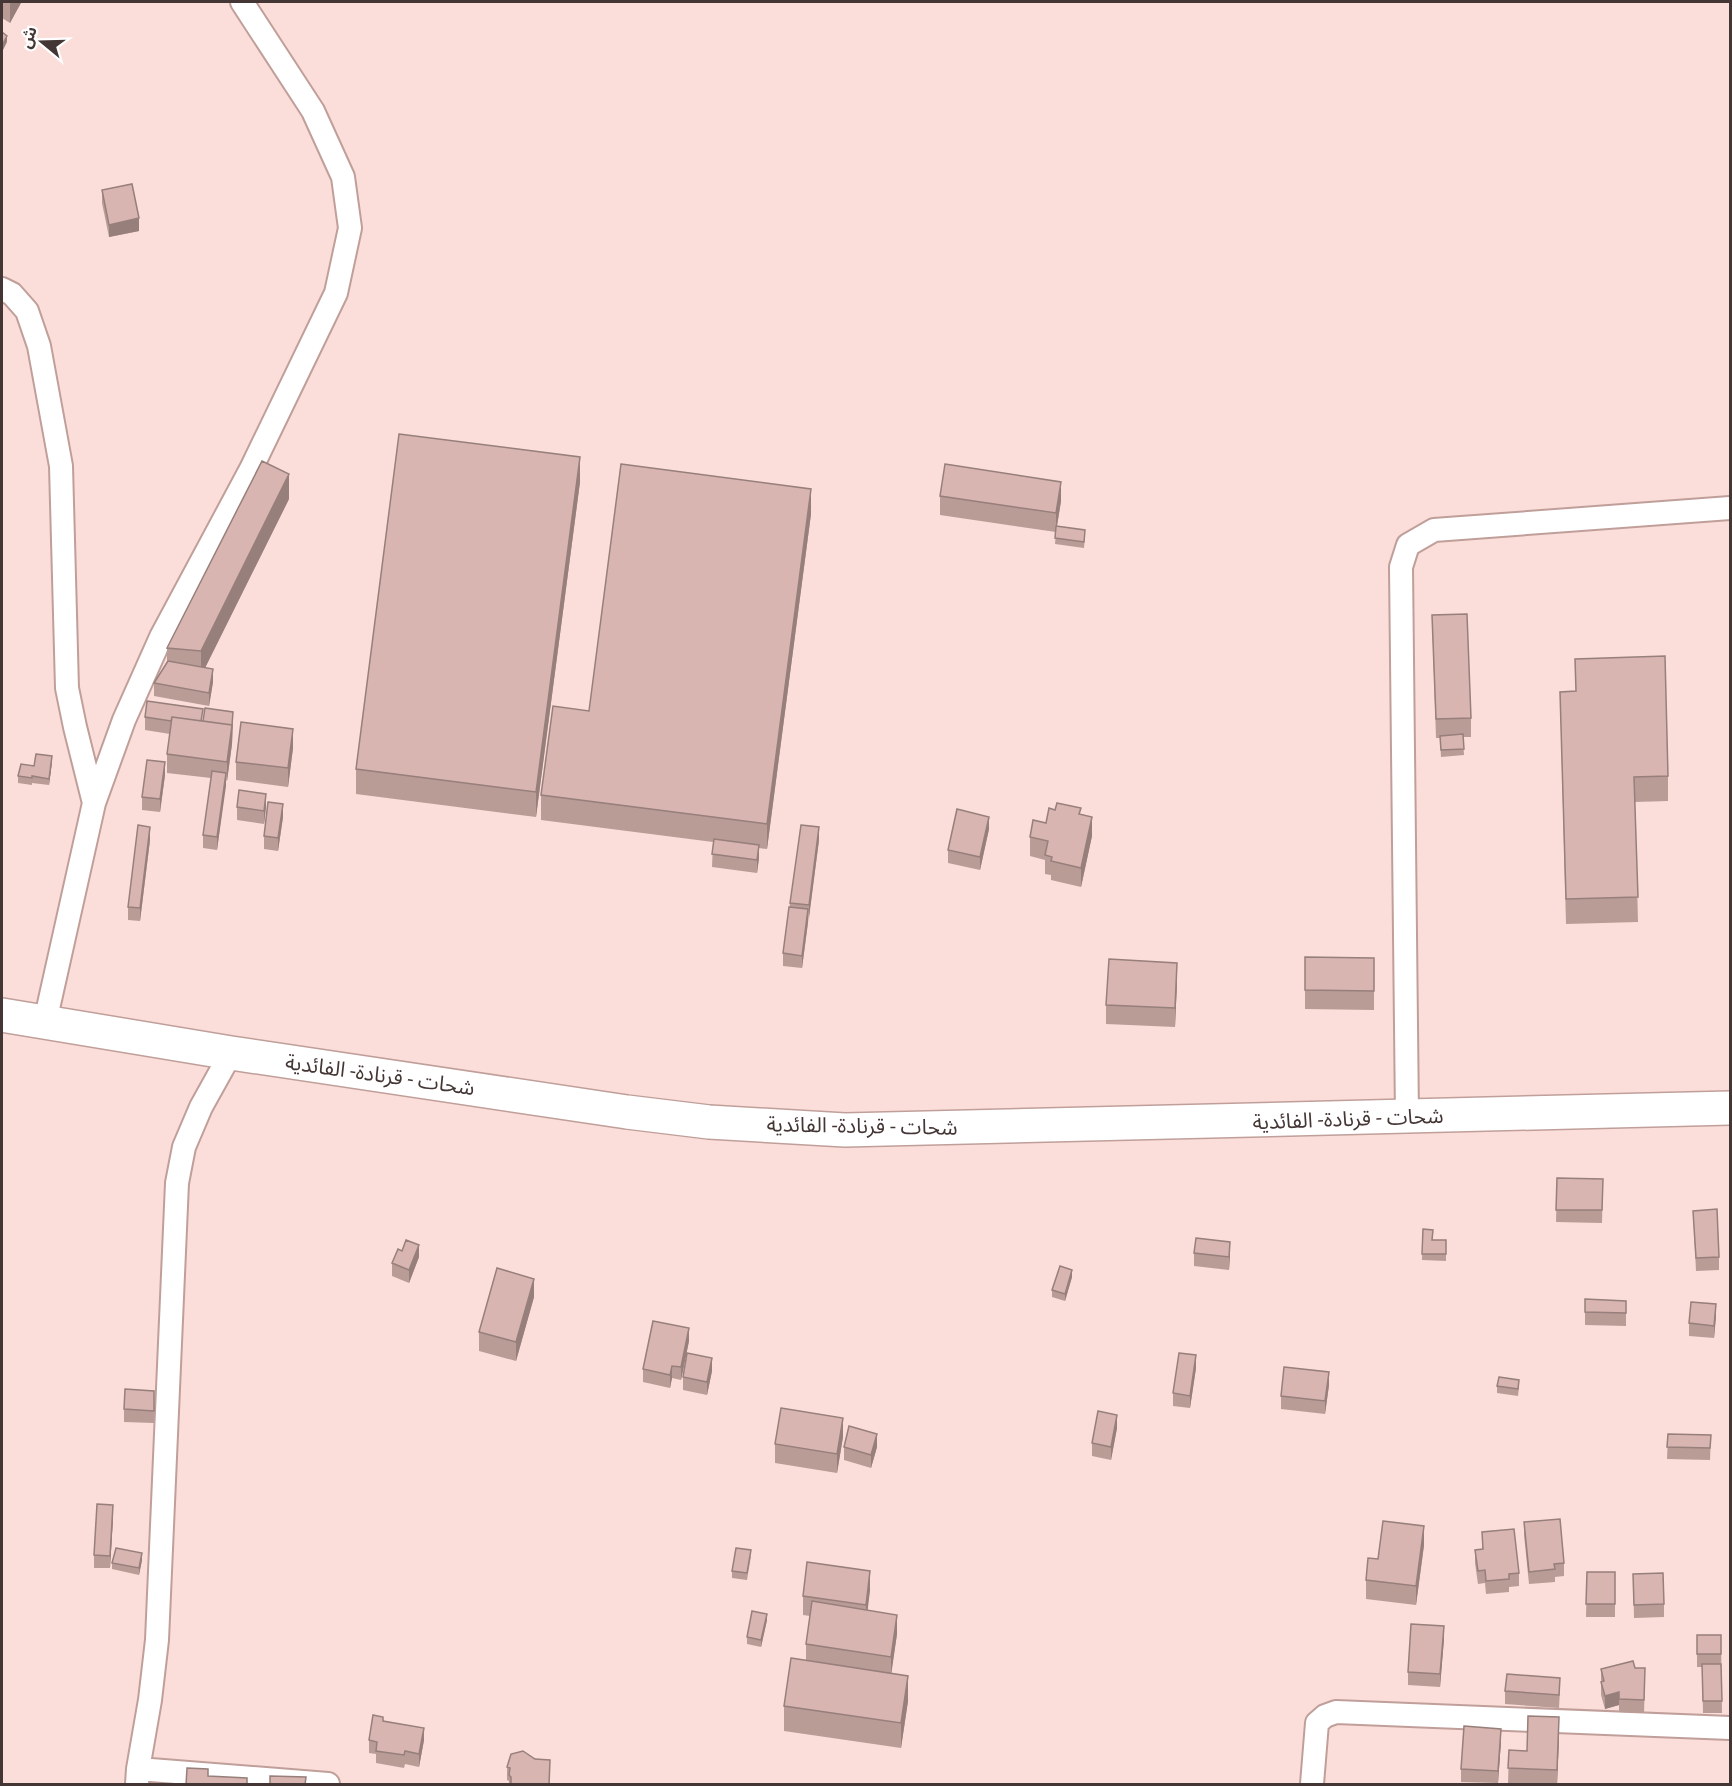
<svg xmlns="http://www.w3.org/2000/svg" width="1732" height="1786" font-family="Ubuntu,'Noto Sans Arabic',sans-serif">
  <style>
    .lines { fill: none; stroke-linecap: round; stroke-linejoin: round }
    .street-casing { stroke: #c09f9a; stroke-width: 26 }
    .primary-casing { stroke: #c09f9a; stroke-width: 36 }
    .street { stroke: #fff; stroke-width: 22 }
    .primary { stroke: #fff; stroke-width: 33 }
    .wall { fill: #ba9c97 }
    .shaded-wall { fill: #977f7b }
    .building { fill: #d8b5b0; stroke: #977f7b; stroke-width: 1.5 }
    .labels { text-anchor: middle; stroke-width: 4.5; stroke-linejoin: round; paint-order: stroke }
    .street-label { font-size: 21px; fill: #443634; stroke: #fff }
  </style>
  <rect width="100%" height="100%" fill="#fbded9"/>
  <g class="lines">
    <g class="street-casing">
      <path id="street" d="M2 289 12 294 27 311 39 346 61 466 67 688 75 727 94 803
        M45 1022 94 803 124 720 161 637 251 469 336 293 350 228 343 177 313 111 242 2
        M1407 1117 1401 567 1408 545 1434 530 1730 508
        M138 1769 328 1784
        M137 1784 138 1769 150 1700 157 1640 177 1183 184 1147 201 1107 231 1053
        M1312 1784 1317 1723 1325 1716 1336 1712 1730 1728"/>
    </g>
    <g class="primary-casing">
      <path id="primary" d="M2 1015 231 1053 627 1112 709 1122 845 1130 1730 1108"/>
    </g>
    <use href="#street" class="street"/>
    <use href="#primary" class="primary"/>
  </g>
  <path class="wall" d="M2 2H21L10 23 2 18Z
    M102 190 139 231 109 237 102 203Z
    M580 482 536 817 356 794V769Z
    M940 496 1061 501 1057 526 1085 536 1084 548 1055 544 1056 532 940 515Z
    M289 499 205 668 213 682 209 706 154 696V683L167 661V648Z
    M811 514 767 849 759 848V858L757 873 712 867 713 842 541 820V795L589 711Z
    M1432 615 1471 718V737H1463L1464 755 1441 757 1440 738H1436Z
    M1575 659 1668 776V801L1635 802 1638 922 1566 924 1560 692 1576 691Z
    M145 717 203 721 233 725 232 744 227 781 226 780 217 850 203 848V835L211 778 167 773V754L170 734 145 730Z
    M293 748 288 787 236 780V762Z
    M52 762 49 785 32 783V785L18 783V776L34 766Z
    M165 775 160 812 142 810V797Z
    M237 807H266L264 824 237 820Z
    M1081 814 1092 836 1081 887 1051 880V875L1045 874V860L1030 856V837L1046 823Z
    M283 817 278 851 264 849V836Z
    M989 829 980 870 948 863V850Z
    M150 840 140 921 128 920V907Z
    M819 840 802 968 783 966V953L790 903Z
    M1305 957 1374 958V1010L1305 1009Z
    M1177 982 1175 1027 1106 1024V1005Z
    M1557 1178 1603 1179 1602 1223 1556 1222Z
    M1693 1211 1719 1257V1270L1696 1271Z
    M1423 1229 1433 1240H1446V1261L1422 1260Z
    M402 1251 419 1257 409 1283 392 1276V1263Z
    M1194 1253 1230 1254 1229 1270 1194 1266Z
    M1072 1277 1065 1301 1052 1297V1290Z
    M534 1297 516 1361 479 1351V1332Z
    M1585 1299 1626 1301V1326L1585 1325Z
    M1716 1316 1714 1338 1689 1336V1323Z
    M689 1341 681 1380 672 1378 670 1388 643 1382V1369Z
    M1196 1368 1190 1408 1173 1406V1393Z
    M712 1371 707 1395 683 1390V1377Z
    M1329 1385 1325 1414 1281 1409V1396Z
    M1497 1386 1519 1387 1518 1396 1497 1393Z
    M154 1404V1423L124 1422V1409Z
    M1117 1428 1111 1460 1092 1456V1443Z
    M1668 1434 1711 1435 1710 1460 1667 1459Z
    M843 1437 837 1473 775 1463V1444Z
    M844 1447H877L871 1468 844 1460Z
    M113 1518 110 1568H94V1555Z
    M1524 1522 1564 1563V1576L1555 1577V1582L1529 1584 1524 1535Z
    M1482 1532 1519 1573V1586L1509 1587V1592L1486 1594 1485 1583 1478 1584 1475 1563V1550L1482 1549Z
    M1424 1545 1416 1605 1366 1599V1580L1378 1559Z
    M751 1556 747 1580 732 1578V1571Z
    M142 1560 139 1575 112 1569V1563Z
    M1587 1572H1615V1617H1586Z
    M1633 1574 1664 1604V1617L1634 1618Z
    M870 1590 867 1610 897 1634 891 1673 908 1701 901 1748 784 1731V1706L806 1661V1644L810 1616 803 1615V1596Z
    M767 1620 761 1647 747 1644V1637Z
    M1697 1635H1721L1722 1713H1703L1702 1667H1697Z
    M1444 1639 1440 1687 1408 1685V1672Z
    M1635 1668 1645 1681 1644 1713 1619 1712V1705L1605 1709 1601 1695V1669Z
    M1560 1690 1559 1708 1505 1704V1691Z
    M383 1721 424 1740 419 1767 405 1764 404 1768 376 1763V1754L369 1753V1740Z
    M1559 1736 1557 1785H1508L1509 1750 1527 1751Z
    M1501 1741 1498 1783 1461 1782V1769Z
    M507 1767 549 1785H509V1781L507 1780Z"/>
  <path class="shaded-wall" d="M11 2H21V3L10 23V4Z
    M7 36V42L2 52V45Z
    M139 218V231L109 237V225Z
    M580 457V482L536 817V792Z
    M289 474V499L201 676V651Z
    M1061 482V501L1056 532V513Z
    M811 489V514L767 849V824Z
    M213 669V682L209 706V693Z
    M233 712 232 744 227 781V762Z
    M293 729V748L288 787V768Z
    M52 756V762L49 785V779Z
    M165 762V775L160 812V799Z
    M226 773V786L217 850V837Z
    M266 794V807L264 824V811Z
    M283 804V817L278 851V838Z
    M989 817V829L980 870V857Z
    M1092 817V836L1081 887V868Z
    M150 827V840L140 921V908Z
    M819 827V840L809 918V905Z
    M759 845V858L757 873V860Z
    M808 909V922L802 968V956Z
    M1177 963V982L1175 1027V1008Z
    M1230 1242V1254L1229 1270V1257Z
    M419 1245V1257L409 1283V1270Z
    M1072 1270V1277L1065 1301V1294Z
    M534 1279V1297L516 1361V1342Z
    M1716 1304V1316L1714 1338V1326Z
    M689 1328V1341L681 1380V1367Z
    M1196 1355V1368L1190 1408V1396Z
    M712 1358V1371L707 1395V1382Z
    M672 1366V1378L670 1388V1375Z
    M1329 1372V1385L1325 1414V1401Z
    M1117 1415V1428L1111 1460V1447Z
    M843 1418V1437L837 1473V1454Z
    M877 1434V1447L871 1468V1455Z
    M113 1505V1518L110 1568V1556Z
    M1424 1526V1545L1416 1605V1586Z
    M142 1553V1560L139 1575V1568Z
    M870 1571V1590L866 1624V1605Z
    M767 1614V1620L761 1647V1640Z
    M897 1615V1634L891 1676V1657Z
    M1444 1626V1639L1440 1687V1674Z
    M908 1676V1701L901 1748V1723Z
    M1619 1692V1705L1605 1709V1696Z
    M1559 1717V1736L1557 1785V1770Z
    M424 1728V1740L419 1767V1754Z
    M1501 1729V1741L1498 1783V1771Z"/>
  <path class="building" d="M2 32 7 36 2 45Z
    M132 184 139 218 109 225 102 190Z
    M399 434 580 457 536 792 356 769Z
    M262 461 289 474 201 651 167 648Z
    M621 464 811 489 767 824 541 795 553 706 589 711Z
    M945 464 1061 482 1056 513 940 496Z
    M1056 526 1085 530 1084 542 1055 538Z
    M1467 614 1471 718 1436 719 1432 615Z
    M1665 656 1668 776 1634 777 1638 897 1566 899 1560 692 1576 691 1575 659Z
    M168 661 213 669 209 693 154 683Z
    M147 701 203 709 201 721 172 717 171 721 145 717Z
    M205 708 233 712 232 725 203 721Z
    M172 717 232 725 227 762 167 754Z
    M241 722 293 729 288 768 236 762Z
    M1463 734 1464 749 1441 750 1440 736Z
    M36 754 52 756 49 779 32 776V778L18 776 21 764 34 766Z
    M147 760 165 762 160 799 142 797Z
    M212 771 226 773 217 837 203 835Z
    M239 790 266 794 264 811 237 807Z
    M268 802 283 804 278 838 264 836Z
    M1057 803 1081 808 1079 814 1092 817 1081 868 1051 861 1052 857 1045 855 1048 841 1030 837 1033 820 1046 823 1049 808 1055 810Z
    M957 809 989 817 980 857 948 850Z
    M138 825 150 827 140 908 128 907Z
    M801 825 819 827 809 905 790 903Z
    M714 839 759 845 757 860 712 854Z
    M789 907 808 909 802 956 783 953Z
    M1305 957 1374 958V991L1305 990Z
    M1109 959 1177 963 1175 1008 1106 1005Z
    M1557 1178 1603 1179 1602 1210H1556Z
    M1717 1209 1719 1257 1696 1258 1693 1211Z
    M1423 1229 1433 1230 1432 1240H1446V1254H1422Z
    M1196 1238 1230 1242 1229 1257 1194 1253Z
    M406 1240 419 1245 409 1270 392 1263 398 1249 402 1251Z
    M1060 1266 1072 1270 1065 1294 1052 1290Z
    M497 1268 534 1279 516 1342 479 1332Z
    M1585 1299 1626 1301V1313L1585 1312Z
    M1691 1302 1716 1304 1714 1326 1689 1323Z
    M653 1321 689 1328 681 1367 672 1366 670 1375 643 1369Z
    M687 1353 712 1358 707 1382 683 1377Z
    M1179 1353 1196 1355 1190 1396 1173 1393Z
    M1284 1367 1329 1372 1325 1401 1281 1396Z
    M1499 1377 1519 1380 1518 1389 1497 1386Z
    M125 1389 154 1391V1411L124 1409Z
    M781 1408 843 1418 837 1454 775 1444Z
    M1098 1411 1117 1415 1111 1447 1092 1443Z
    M849 1426 877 1434 871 1455 844 1447Z
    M1668 1434 1711 1435 1710 1448 1667 1447Z
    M97 1504 113 1505 110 1556 94 1555Z
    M1560 1519 1564 1563 1554 1564 1555 1569 1529 1572 1524 1522Z
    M1383 1521 1424 1526 1416 1586 1366 1580 1368 1558 1378 1559Z
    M1514 1529 1519 1573 1509 1574V1579L1486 1581 1485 1570 1478 1571 1475 1550 1483 1549 1482 1532Z
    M116 1548 142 1553 139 1568 112 1563Z
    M736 1548 751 1550 747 1573 732 1571Z
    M807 1562 870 1571 866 1605 803 1596Z
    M1587 1572H1615V1604H1586Z
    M1663 1573 1664 1604 1634 1605 1633 1574Z
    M812 1601 897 1615 891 1657 806 1644Z
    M752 1611 767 1614 761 1640 747 1637Z
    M1411 1624 1444 1626 1440 1674 1408 1672Z
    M1697 1635H1721V1654H1697Z
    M791 1658 908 1676 901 1723 784 1706Z
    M1633 1661 1635 1668H1645L1644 1700 1619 1699V1692L1605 1696 1601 1682 1604 1681 1601 1669Z
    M1702 1664H1721L1722 1701H1703Z
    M1507 1674 1560 1678 1559 1695 1505 1691Z
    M373 1715 383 1717V1721L424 1728 419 1754 405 1751 404 1755 376 1751 377 1742 369 1740Z
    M1528 1716 1559 1717 1557 1770 1508 1768 1509 1750 1527 1751Z
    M1464 1726 1501 1729 1498 1771 1461 1769Z
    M523 1751 535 1759 550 1760 549 1785H511V1777L509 1775 510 1768 507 1767 511 1754Z
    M187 1768 208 1769V1776L247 1778V1785H186Z
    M270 1776 306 1777 305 1785H270Z"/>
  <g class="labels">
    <g class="street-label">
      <text transform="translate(380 1075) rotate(8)" y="7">شحات - قرنادة- الفائدية</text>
      <text transform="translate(1348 1119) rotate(-2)" y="7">شحات - قرنادة- الفائدية</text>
      <text transform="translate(862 1126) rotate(1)" y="7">شحات - قرنادة- الفائدية</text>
    </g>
  </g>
  <rect width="1732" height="1786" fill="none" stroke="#443634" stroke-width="6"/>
  <g transform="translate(42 42) rotate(289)" stroke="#ffffff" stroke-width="4.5" paint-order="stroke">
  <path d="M0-4.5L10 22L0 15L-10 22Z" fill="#443634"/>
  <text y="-9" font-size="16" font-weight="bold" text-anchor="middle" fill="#443634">ش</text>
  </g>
</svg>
